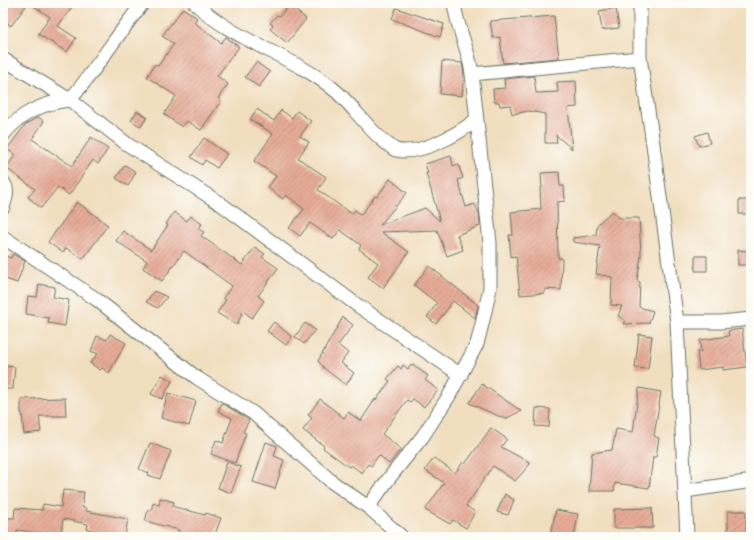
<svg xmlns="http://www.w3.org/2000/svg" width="754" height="540" font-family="Caveat,sans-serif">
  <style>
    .building { fill: url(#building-hatch) }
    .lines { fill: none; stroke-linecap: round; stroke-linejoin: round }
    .minor-casing { stroke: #687565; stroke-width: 15 }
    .minor { stroke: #fff; stroke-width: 13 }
  </style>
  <defs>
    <pattern id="building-hatch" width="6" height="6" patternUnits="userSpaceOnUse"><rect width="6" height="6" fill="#e7ac98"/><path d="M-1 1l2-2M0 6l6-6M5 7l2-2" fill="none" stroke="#bb8d7d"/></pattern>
  </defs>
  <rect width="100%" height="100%" fill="#fdfcf7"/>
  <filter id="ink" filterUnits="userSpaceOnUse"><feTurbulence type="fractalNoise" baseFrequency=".025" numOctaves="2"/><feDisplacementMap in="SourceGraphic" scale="8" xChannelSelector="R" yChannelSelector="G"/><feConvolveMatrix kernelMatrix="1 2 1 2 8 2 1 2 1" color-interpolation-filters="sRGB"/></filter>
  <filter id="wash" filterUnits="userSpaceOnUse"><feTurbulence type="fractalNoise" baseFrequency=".012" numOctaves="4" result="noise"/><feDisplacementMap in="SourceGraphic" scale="16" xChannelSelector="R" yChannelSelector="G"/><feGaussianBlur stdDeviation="0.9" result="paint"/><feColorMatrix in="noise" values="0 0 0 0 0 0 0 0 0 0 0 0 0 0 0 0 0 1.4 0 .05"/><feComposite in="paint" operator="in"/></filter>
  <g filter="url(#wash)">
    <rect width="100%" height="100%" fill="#f1debf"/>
    <g id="blocks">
      <path class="building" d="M3 3H28L11 26 3 20Z
        M30 3H75L58 26 76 38 67 52 38 34 50 17Z
        M289 5 306 19 287 43 270 29 273 25 270 23 277 15 280 16Z
        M183 8 197 18 194 22 221 43 226 37 239 47 217 76 228 84 218 98 221 101 201 130 187 121 182 127 164 114 176 96 147 77 155 64 158 66 174 44 162 36Z
        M396 8 444 24 440 37 392 19Z
        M616 8 619 28 602 30 599 11Z
        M554 16 559 58 503 63 500 37 493 38 490 21Z
        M442 61 462 63 464 74 462 96 440 94Z
        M256 62 270 72 259 87 245 77Z
        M534 76 536 93 558 92 557 82 576 81 577 107 568 108 572 149 556 135 557 143H545V114L529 111 512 114 510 105 500 106 499 102H494L493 89 505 88 504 79Z
        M257 109 274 121 281 110 292 118 297 111 311 121 300 136 309 142 298 158 326 177 318 190 352 214 355 210 361 215 375 196 377 197 390 179 407 193 380 225 425 208 440 221 426 173H428L425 164 451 156 453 166 458 164 463 178 458 180 466 207 475 204 479 213 480 226 457 235 463 250 447 256 437 230 381 232 409 252 383 288 368 277 378 263 359 249 361 245 340 230 333 239 310 223 300 236 289 228 304 209 286 195 283 199 268 188 276 176 254 161 273 134 250 119Z
        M137 111 147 117 141 127 131 120Z
        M38 117 44 121 32 139 72 166 91 137 108 149 98 164 93 160 69 195 58 187 41 208 28 197 35 189 6 168 15 155 7 149 25 125Z
        M707 132 710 143 699 146 695 136Z
        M204 138 227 154 217 168 205 160 202 165 191 157Z
        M125 165 136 172 128 186 116 178Z
        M559 172 560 186H564L565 201 557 202 558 258H562L561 290 545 289V293L520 295 516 256 511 257 509 235H513L511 212 541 209 540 188H542L541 173Z
        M739 200H751V214H739Z
        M77 202 108 225 83 259 66 248 63 253 48 242Z
        M612 211 620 218H639L641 256 637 281 640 282 639 307 653 311 649 323 623 324 625 320 618 316 622 306 611 305 612 277 596 274 600 246 573 242V238L596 235 597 225Z
        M174 212 187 221 191 216 202 224 198 229 204 232 201 236 242 265 255 247 265 254 262 257 278 268 258 296 264 301 252 318 243 311 237 325 217 313 226 300 223 298 232 286 184 251 162 281 143 268 147 261 116 241 123 231 151 250 168 225 166 224Z
        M738 250 751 251V265H738Z
        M13 254 25 261 17 283 3 278V255L11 258Z
        M695 256H707V271H695Z
        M429 266 478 305 475 318 453 301 436 324 427 317 437 303 414 285Z
        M39 284 55 287 53 297 69 300 65 326 48 323 49 318 26 314 28 296 37 297Z
        M154 291 167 297 158 308 146 302Z
        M343 317 353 325 338 345 348 353 341 363 354 373 346 385 326 370 318 361Z
        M274 322 292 337 286 345 267 331Z
        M305 323 315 330 304 344 295 337Z
        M742 329 747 367 723 370V367L699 370 697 352H701L700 340 729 336 728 331Z
        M110 334 126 343 109 373 102 368 100 370 90 363 98 354 91 351 97 336 107 340Z
        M639 334 652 336 648 369 635 368Z
        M412 364 428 376 425 380 438 390 424 407 413 399 410 402 407 400 382 434 401 449 389 464 379 455 371 466 368 464 362 473 351 465 349 467 323 448 324 446 303 430 312 418 308 415 320 399 344 418 348 412 361 421 375 399 376 400 390 381 387 379 398 366 401 369 403 365 408 369Z
        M3 366 15 367 13 389H3Z
        M162 375 172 381 162 399 151 394Z
        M482 384 521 411 505 419 469 403Z
        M639 388 661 392 654 436 659 438 656 457H653L649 488 615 483 614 491H589L592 453 612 450 616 429 633 432Z
        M168 393 196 401 189 426 161 418Z
        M65 398 66 416H39L41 432 24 434 22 413H21V399Z
        M222 403 249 420 243 432 246 433 235 463 211 454 216 440 223 443 232 418 218 411Z
        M536 408 550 409 549 427 535 426Z
        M491 428 507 439 501 447 531 463 515 481 493 466 466 506 475 512 466 528 453 520 450 524 425 510 444 483 425 470 434 458 455 473 463 462 465 464Z
        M266 442 277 446 274 456 284 460 275 489 253 482Z
        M150 443 171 451 160 479 148 475 149 473 139 469Z
        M227 462 241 467 231 493 218 488Z
        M63 490 84 492 82 507 86 508V511L128 519 125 536 87 529 88 524 63 519 61 536 17 530V537H3V518H14L15 508 42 510 43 504 61 507Z
        M505 494 514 500 508 515 497 512Z
        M160 498 174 502 173 506 175 507 205 515 206 513 221 518 214 537H177L179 530 145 521 148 510 151 511 153 503 159 505Z
        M652 508 653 528H614V509Z
        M556 510 578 514 574 537H550Z
        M728 511H746V537H728Z"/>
    </g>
  </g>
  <g filter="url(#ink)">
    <use href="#blocks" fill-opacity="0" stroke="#687565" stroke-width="1"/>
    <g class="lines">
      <g class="minor-casing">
        <path id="minor" d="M195 3C234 41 289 54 331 87 352 103 365 127 386 143 389 145 393 149 396 150 420 156 458 134 476 120
          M640 3V58L651 130 677 322 687 537
          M3 59 70 100 127 144 221 204 357 305 461 375
          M472 74 640 58
          M3 135C19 114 44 102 70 100 96 69 117 35 143 3
          M3 182C9 190 6 198 3 207
          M3 237 96 299 197 378 253 413 332 482 368 507 402 537
          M677 322H721L751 319
          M685 491 746 482H751
          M368 507 390 477 423 436 449 396 477 344 483 320 490 288V243L472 74C469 49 457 29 454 3"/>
      </g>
      <use href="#minor" class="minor"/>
    </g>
  </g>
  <rect width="754" height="540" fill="none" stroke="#fdfcf7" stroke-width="16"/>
</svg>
